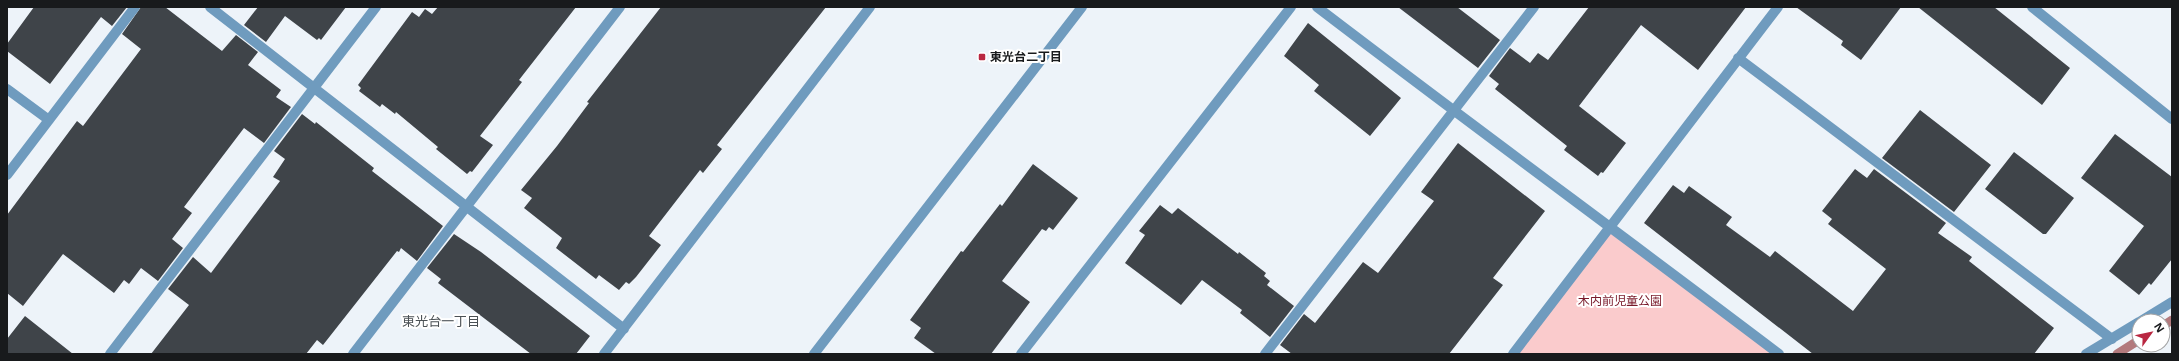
<svg xmlns="http://www.w3.org/2000/svg" width="2179" height="361" font-family="'Open Sans','Noto Sans JP',sans-serif">
  <style>
    .green { fill: #facbcc }
    .lines { fill: none; stroke-linecap: round; stroke-linejoin: round }
    .stream { stroke: #b37a7d; stroke-width: 9 }
    .building { fill: #3f4449 }
    .minor { stroke: #6f9bbe; stroke-width: 10 }
    .poi-dot { fill: #b92741; stroke: #fff; stroke-width: 1.5 }
    .labels { text-anchor: middle; stroke-width: 4; stroke-linejoin: round; paint-order: stroke }
    .poi-label { font-size: 12px; font-weight: bold; fill: #181a1c; stroke: #fff; text-anchor: start }
    .park-label { font-size: 12px; fill: #781929; stroke: #fff }
    .neighbourhood-label { font-size: 13px; fill: #4b5155; stroke: #fff }
  </style>
  <rect width="100%" height="100%" fill="#edf3f9"/>
  <path class="green" d="M1610 226 1779 354H1513Z"/>
  <g class="lines">
    <path class="stream" d="M2163 326 2172 320
      M2117 354 2139 340"/>
  </g>
  <path class="building" d="M34 7H127L112 26 101 17 50 84 7 51V44Z
    M141 7H165L222 51 236 35 258 52 248 65 281 90 276 97 291 107 264 143 244 128 184 207 192 213 172 239 183 248 158 281 141 268 129 284 124 280 114 293 63 254 23 306 7 293V215L77 121 83 126 141 49 122 34Z
    M258 7H346L321 40 319 38 317 40 285 16 266 42 244 25Z
    M438 7H576L519 80 522 82 480 136 493 145 472 172 470 171 467 174 436 149 438 147 396 112 395 114 382 104 380 107 359 91 361 88 358 85 412 12 419 17 425 9 432 14Z
    M661 7H826L717 145 722 149 703 173 700 170 649 236 661 245 636 277 629 284 626 282 619 290 599 275 596 279 556 248 562 238 524 208 532 198 521 190 557 146 589 103 587 102Z
    M1398 7H1457L1500 40 1478 68Z
    M1589 7H1746L1698 70 1641 25 1579 106 1626 143 1603 173 1601 172 1598 176 1564 150 1567 146 1495 89 1499 84 1489 76 1510 48 1530 63 1538 53 1548 60Z
    M1796 7H1901L1861 60 1841 45 1843 41Z
    M1918 7H1994L2070 68 2042 105Z
    M1308 23 1401 98 1370 136 1314 91 1319 85 1284 56Z
    M1920 110 1991 165 1954 212 1882 158Z
    M302 114 315 124 316 122 374 168 372 171 443 226 417 261 401 248 399 252 397 251 323 345 317 340 306 354H151L189 305 168 289 193 257 211 273 280 181 273 177 285 159 274 151Z
    M2115 134 2172 177V259L2151 285 2149 283 2139 295 2109 271 2144 226 2081 178Z
    M1458 143 1545 211 1493 278 1503 285 1449 354H1292L1280 345 1304 314 1315 323 1363 262 1378 273 1434 201 1421 192Z
    M2014 152 2074 198 2046 234H2043L1985 189Z
    M1033 164 1078 198 1053 230 1049 227 1046 231 1042 229 1002 281 1030 302 991 354H936L914 338 921 328 910 320 961 251 963 252 1000 204 1002 206Z
    M1855 169 1867 178 1874 169 1946 223 1938 233 1972 257 1969 261 2054 328 2034 354H1813L1644 223 1673 185 1684 193 1689 186 1732 217 1726 225 1770 257 1775 251 1853 311 1886 269 1828 224 1832 219 1822 211Z
    M1160 205 1172 214 1178 208 1238 254 1239 252 1266 273 1264 276 1270 281 1267 285 1294 306 1270 337 1240 313 1242 310 1202 280 1181 305 1125 263 1145 235 1139 231Z
    M454 234 481 252 590 336 576 354H531L438 283 441 279 427 268Z
    M25 316 73 354H7V339Z"/>
  <g class="lines">
    <path class="minor" d="M210 7 624 329
      M1317 7C1470 124 1626 238 1779 354
      M2032 7 2172 119
      M1738 58 2112 339
      M7 89 49 120
      M7 175 135 7
      M2141 321 2172 302
      M110 354 376 7
      M353 354 620 7
      M604 354 870 7
      M814 354 1082 7
      M1021 354 1291 7
      M1265 354 1534 7
      M1513 354 1778 7
      M2086 354 2139 322"/>
  </g>
  <rect class="poi-dot" x="978" y="53" width="8" height="8" rx="2"/>
  <g class="labels">
    <g class="poi-label">
      <text x="990" y="61">東光台二丁目</text>
    </g>
    <g class="park-label">
      <text x="1620" y="305">木内前児童公園</text>
    </g>
    <g class="neighbourhood-label">
      <text x="441" y="326">東光台一丁目</text>
    </g>
  </g>
  <rect width="2179" height="361" fill="none" stroke="#181a1c" stroke-width="16"/>
  <g transform="translate(2151 333) rotate(57)"><circle r="19" fill="#ffffff" stroke="#a3a3a4"/>
  <path d="M0-3L7 15L0 10L-7 15Z" fill="#b92741"/>
  <text y="-6" font-size="11" font-weight="bold" text-anchor="middle" fill="#181a1c">N</text>
  </g>
</svg>
